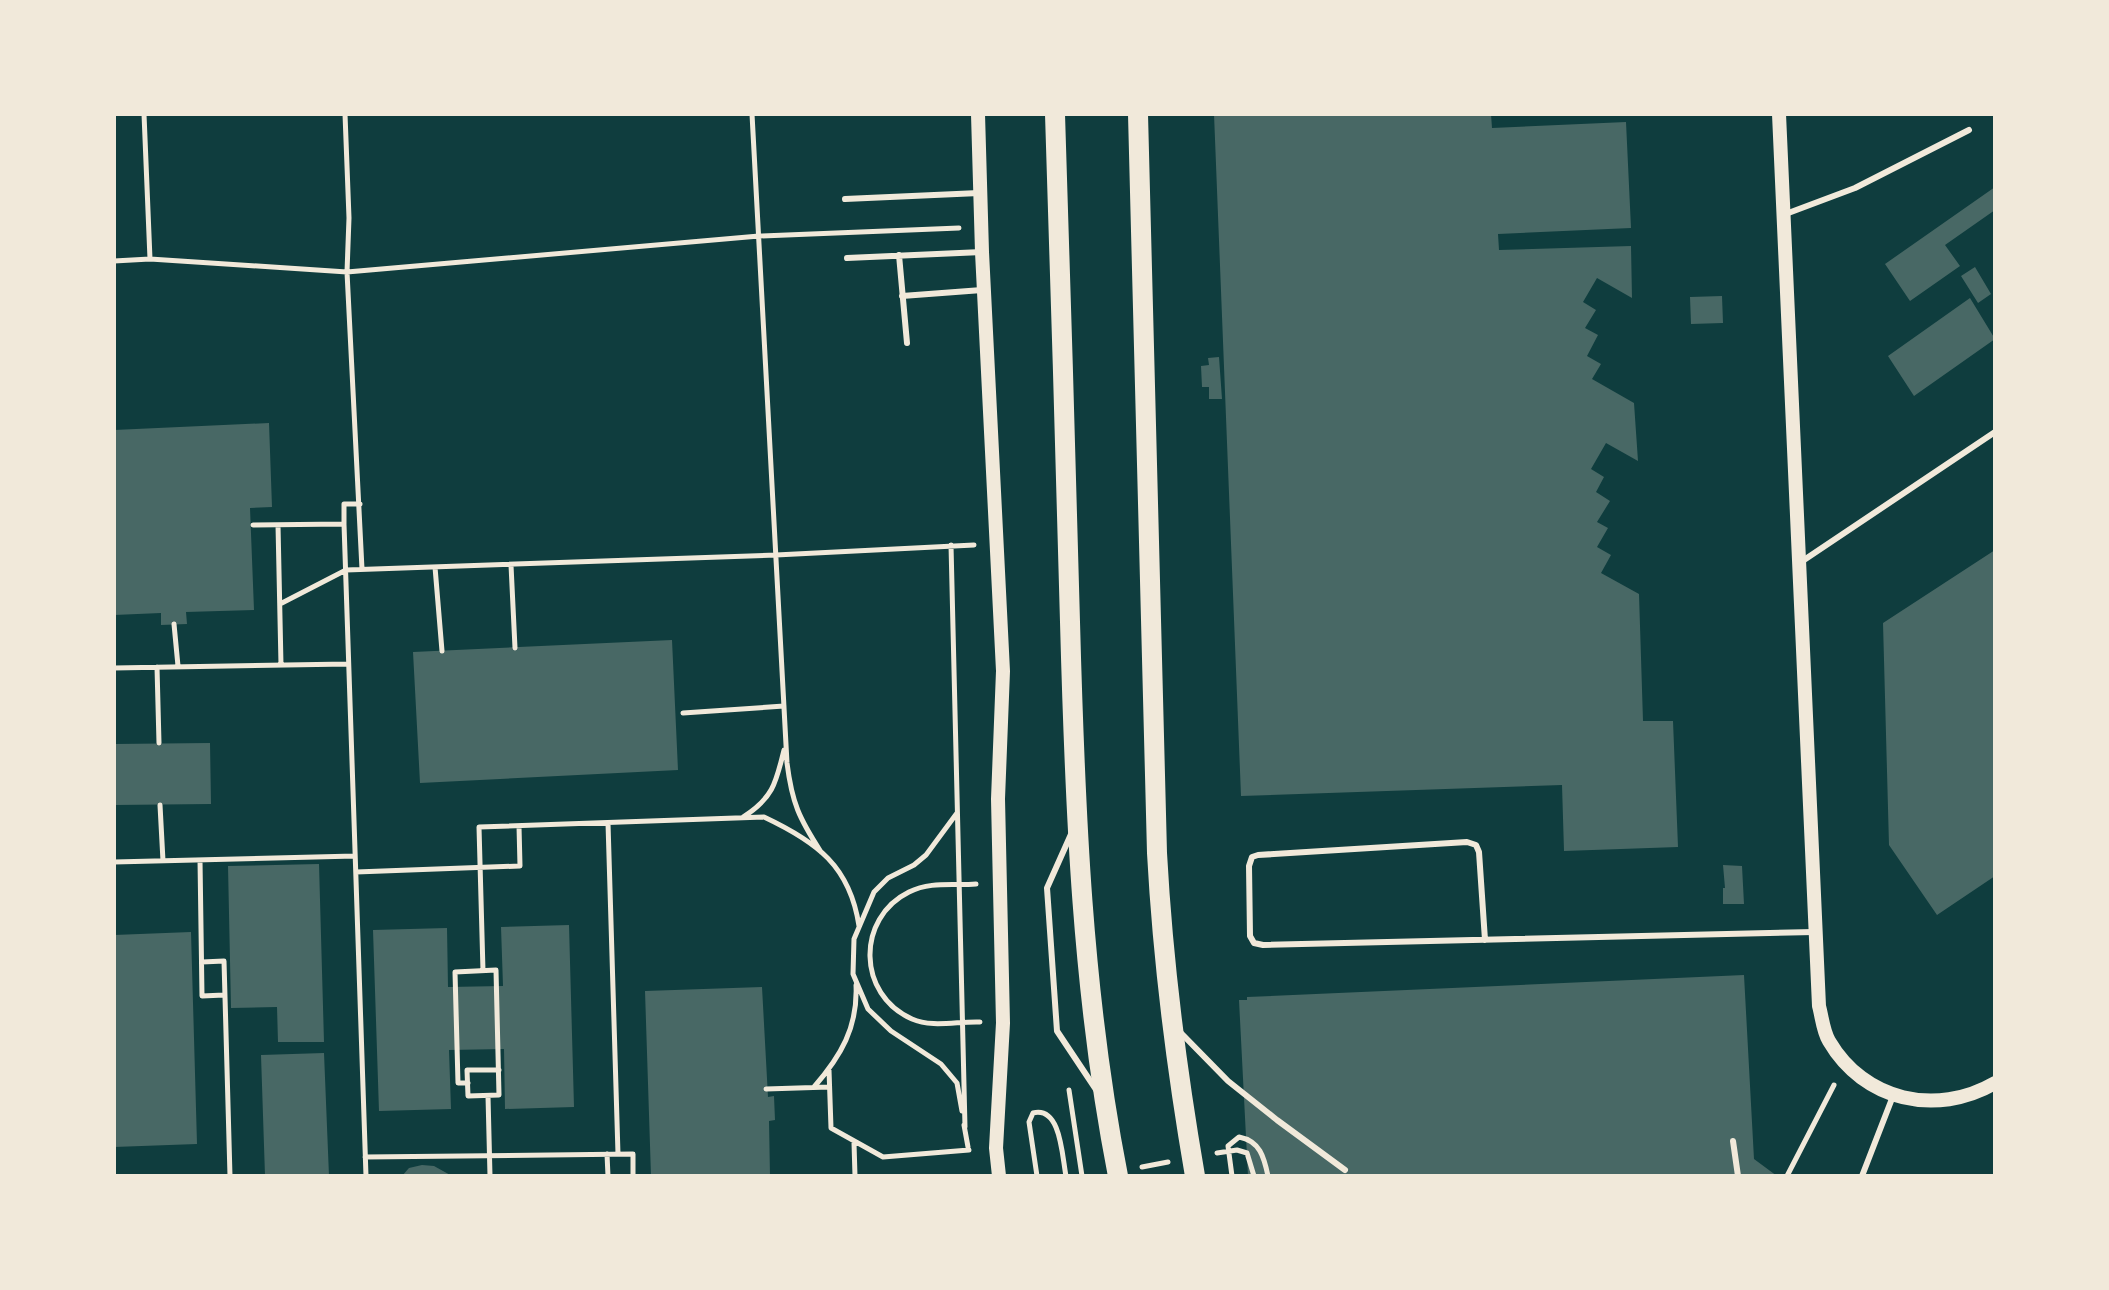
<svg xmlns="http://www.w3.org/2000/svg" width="2109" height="1290" font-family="Figtree,sans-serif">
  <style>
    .building { fill: #486865 }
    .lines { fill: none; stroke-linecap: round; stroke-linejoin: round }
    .path { stroke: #f1e9da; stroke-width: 5 }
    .service { stroke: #f1e9da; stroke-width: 6 }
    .tertiary { stroke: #f1e9da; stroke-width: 14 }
    .primary { stroke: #f1e9da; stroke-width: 20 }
  </style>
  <rect width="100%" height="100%" fill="#0f3d3e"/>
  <path class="building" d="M1214 114H1491L1492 128 1626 122 1631 228 1498 234 1499 250 1631 246 1632 298 1597 278 1583 302 1596 310 1585 328 1598 335 1587 356 1601 364 1592 379 1634 403 1638 461 1606 443 1591 469 1604 477 1596 492 1610 501 1597 522 1608 528 1597 547 1611 555 1601 573 1639 594 1643 721H1673L1678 847 1564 851 1562 785 1241 796Z
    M1995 187V210L1945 245 1960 266 1910 301 1885 264Z
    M1975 267 1991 294 1978 303 1961 276Z
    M1722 296 1723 323 1691 324 1690 297Z
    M1970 298 1995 339 1914 396 1888 356Z
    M1219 357 1222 399H1209V387H1202L1201 366 1209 365 1208 358Z
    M269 423 272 507 250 508 254 610 186 612 187 624 161 625V613L114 615V430Z
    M1995 550V876L1937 915 1889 845 1883 623Z
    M672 640 678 770 420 783 413 652Z
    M210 743 211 804 114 805V744Z
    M319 864 324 1042H278L277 1007 231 1008 228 866Z
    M1723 865 1742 866 1744 904H1723V888H1725Z
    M569 925 574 1107 505 1109 504 1049 449 1050 451 1109 379 1111 373 930 447 928 448 987 503 986 501 927Z
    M191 932 197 1144 114 1147V935Z
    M1744 975 1754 1159 1777 1176H1248L1239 1000H1247V997Z
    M762 987 768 1097 774 1096 775 1120 769 1121 770 1176H651L645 991Z
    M324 1053 329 1176H265L261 1055Z
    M422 1165 434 1166 452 1176H402L409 1168Z"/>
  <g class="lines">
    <path class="path" d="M144 114 150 259
      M345 114 349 218 347 272 362 569
      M752 114 787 763C792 803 799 818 821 852
      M114 261 150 259 347 272 759 236 959 228
      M360 504H344V524L366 1176
      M253 525 344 524
      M278 525 281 665
      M951 545 965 1127
      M511 565 515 648
      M435 567 442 651
      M280 604 346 570 776 555 974 545
      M174 624 178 666
      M157 667 159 743
      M114 668 348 664
      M683 713 784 706
      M160 805 163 861
      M957 813 926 855 914 865 888 878 874 892 854 939 853 974 868 1009 891 1031 941 1064 957 1083 962 1111
      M743 817C773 798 776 783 784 750
      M608 823 618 1154
      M200 860 202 996 224 995
      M114 862 355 856
      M356 872 520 866 519 826
      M976 884C953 886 931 881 909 892 856 918 857 995 912 1019 932 1028 958 1021 980 1022
      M202 962 224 961 230 1176
      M483 971 479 827 764 817C817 842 850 866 859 926
      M829 1070 831 1128 883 1157 969 1150
      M468 1083H458L455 972 496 970 499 1095 468 1096 467 1070H499
      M814 1087C841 1056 858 1027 856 985
      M766 1089 829 1087
      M1069 1090 1082 1176
      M488 1096 490 1176
      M964 1125 968 1147
      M854 1143 855 1176
      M1217 1153 1237 1150 1247 1153 1254 1176
      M607 1154 608 1176
      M365 1157 633 1154V1176
      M1142 1167 1168 1162
      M1037 1176 1029 1122 1033 1113C1061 1106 1062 1156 1066 1176
      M1232 1176 1228 1146 1239 1137C1260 1141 1264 1157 1268 1176
      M1787 1176 1834 1085"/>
    <path class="service" d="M845 199 979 193
      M1783 215 1855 188 1969 130
      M899 255 907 343
      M847 258 982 252
      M902 296 982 290
      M1801 562 1995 432
      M1072 832 1047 888 1057 1031 1097 1091
      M1485 940 1479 852 1476 845 1467 842 1258 855 1252 857 1249 866 1250 936 1254 943 1263 945 1814 932
      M1179 1031 1228 1081 1277 1120 1345 1170
      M1733 1141 1738 1176
      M1862 1176 1893 1096"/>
    <path class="tertiary" d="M978 114 982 252 1003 671 998 799 1003 1023 996 1148 999 1176
      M1779 114 1819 1006C1822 1017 1823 1031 1829 1041 1864 1101 1936 1117 1995 1083"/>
    <path class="primary" d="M1055 114C1061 283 1065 453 1070 622 1075 808 1082 993 1118 1176
      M1138 114 1157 853C1163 964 1176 1066 1195 1176"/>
  </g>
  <rect width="2109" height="1290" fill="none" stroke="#f1e9da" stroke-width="232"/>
</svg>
